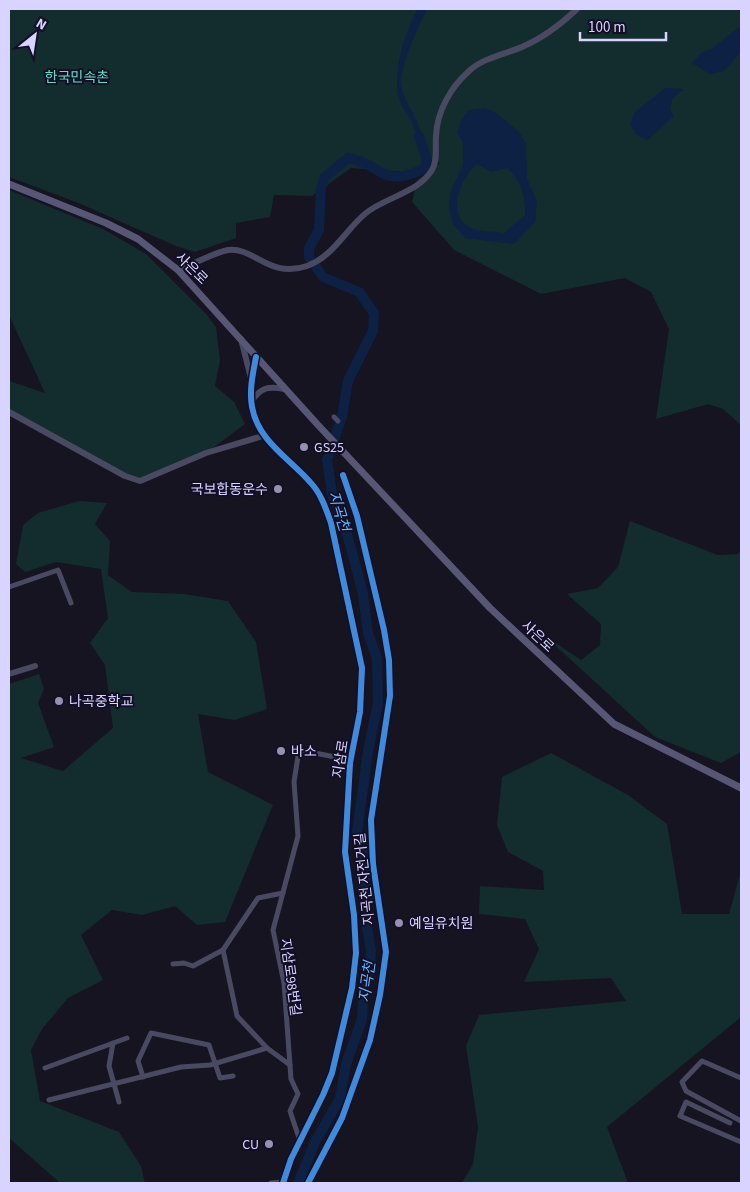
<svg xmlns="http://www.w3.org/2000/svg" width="750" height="1192" viewBox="0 0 750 1192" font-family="'Source Sans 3','Noto Sans KR',sans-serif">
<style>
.green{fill:#132c2d}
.water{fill:#0d2144;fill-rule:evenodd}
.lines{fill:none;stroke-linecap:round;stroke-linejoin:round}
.river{stroke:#0d2144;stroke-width:10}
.minor{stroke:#4a4962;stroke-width:5}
.tertiary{stroke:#4a4962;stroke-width:6}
.secondary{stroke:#575674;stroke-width:7}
.cycleway-casing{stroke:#130f26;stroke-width:9}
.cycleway{stroke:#408adc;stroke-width:6}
.poi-dot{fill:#9591b1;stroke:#130f26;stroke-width:2}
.labels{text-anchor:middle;stroke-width:4;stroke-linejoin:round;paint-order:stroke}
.park-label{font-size:14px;fill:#5fe0c0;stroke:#130f26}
.street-label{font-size:14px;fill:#d9d4ff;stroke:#130f26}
.poi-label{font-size:14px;fill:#d9d4ff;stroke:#130f26;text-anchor:start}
.water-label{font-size:15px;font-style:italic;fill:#62b6ff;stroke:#130f26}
</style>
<rect width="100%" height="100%" fill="#161421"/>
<g class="green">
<polygon points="9,9 741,9 741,425 723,409 708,404 656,419 669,329 651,292 625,278 541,294 454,250 412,202 417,180 440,163 431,161 427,150 422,144 427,160 415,173 351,168 312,196 274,195 270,217 236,223 236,238 195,252 176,246 76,202 9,177"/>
<polygon points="9,190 103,229 146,254 206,314 216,327 220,360 215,386 234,402 245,424 206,453 140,481 9,411 9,381 45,393 9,315"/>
<polygon points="79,501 107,503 95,524 110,541 108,575 132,592 184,594 228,601 256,642 267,709 235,720 198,714 208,772 273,805 225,922 197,925 175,906 142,915 112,910 81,935 103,980 68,998 42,1029 31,1050 40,1101 119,1132 141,1166 145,1183 60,1183 9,1138 9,684 39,674 44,689 38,703 54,747 21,758 63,771 113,728 105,665 90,643 108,618 101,569 56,562 25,572 16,564 23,525 38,513"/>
<polygon points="630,521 718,555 738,554 741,550 741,752 721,763 655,737 545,636 581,660 600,645 601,624 567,594 598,588 618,567"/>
<polygon points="551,753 628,795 667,824 682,914 729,914 741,871 741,1017 607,1127 628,1183 462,1183 473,1164 478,1127 466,1046 479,1015 626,1001 611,978 524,982 539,949 525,919 479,914 480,886 544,890 543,871 508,852 497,825 502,777"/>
</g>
<g class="water">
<path d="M418,9h9c-8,16 -26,55 -26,73 1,16 11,27 17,42 3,9 4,18 7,26 -8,-9 -9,-20 -15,-31 -3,-8 -9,-12 -11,-21 -7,-25 6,-67 19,-89z"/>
<polygon points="739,27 741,29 741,52 724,71 710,74 692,63 702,52 710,50"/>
<polygon points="665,88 684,89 672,99 670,109 674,116 647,141 636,134 630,124 635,112"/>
<path d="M485,108l11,5 23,19 7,12 1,35 10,22 -2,21 -21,22 -49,-6 -12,-14 -4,-17 2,-16 12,-26v-22l-6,-11 5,-13 7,-9zM477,164l14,8 16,-4c14,12 19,30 18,47l-21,18c-9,-2 -22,-1 -31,-4 -29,-12 -13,-51 4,-65z"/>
</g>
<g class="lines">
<path class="river" d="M298,1183l17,-41 25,-44 6,-34 16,-45 2,-35 6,-15 1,-18 -6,-35 1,-24 -4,-45 -5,-15 11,-81 10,-48 -1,-44 -9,-26 -5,-39 -8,-31 -12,-43 -11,-27 -5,-33 15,-44 6,-35 25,-50 1,-18 -15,-21 -36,-15 -14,-20v-9l10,-18 2,-42 4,-11 23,-19c36,6 31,31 76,11l3,-9 -8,-24"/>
<g class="minor">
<polyline points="334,417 338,421"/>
<polyline points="9,587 58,570 71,603"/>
<polyline points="283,893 258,898 223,950 237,1016 267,1048 290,1065"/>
<polyline points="173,964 184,963 193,966 223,950"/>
<polyline points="113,1043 109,1066 119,1102"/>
<polyline points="45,1068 127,1038"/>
<polyline points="143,1077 138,1061 151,1033 209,1045 220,1078 233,1076"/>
<polyline points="741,1078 702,1061 682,1082 686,1091 741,1121"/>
<polyline points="49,1100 181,1067 210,1065 267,1048"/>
<polyline points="730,1123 686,1102 680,1116 741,1142"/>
<polyline points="300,1141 290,1111 298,1094 291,1079 284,983 273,930 298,836 294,782 299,750 351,760"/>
<polyline points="271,1183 283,1182"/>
</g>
<g class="tertiary">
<path d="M178,270c14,-5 37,-18 50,-20 27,-3 41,29 79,16 26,-9 39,-37 59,-53 20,-16 52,-20 66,-43 6,-10 3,-23 4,-34 1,-25 15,-49 33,-65 15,-14 38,-17 55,-25 21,-9 37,-22 53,-37"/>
<polyline points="241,339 252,382"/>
<path d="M256,357c-3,16 -7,33 -4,50 6,34 37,51 58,75 11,11 16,27 21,41l31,145 -2,44 -10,51 -5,89 9,63 2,38 -4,35 -20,85 -9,22 -32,64 -8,24"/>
<path d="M251,402c10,-15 17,-16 34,-13"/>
<polyline points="9,412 125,476 140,481 206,453 266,435"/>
<polyline points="9,674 35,666"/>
</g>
<polyline class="secondary" points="9,184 106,223 138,239 178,270 318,425 490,608 614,724 741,788"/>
<defs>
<g id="cycleway">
<path d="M256,357c-3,16 -7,33 -4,50 6,34 37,51 58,75 11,11 16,27 21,41l31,145 -2,44 -10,51 -5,89 9,63 2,38 -4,35 -20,85 -9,22 -32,64 -8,24"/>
<polyline points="308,1183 342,1118 370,1040 380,995 386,952 373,864 371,820 390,696 389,660 384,630 357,516 343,475"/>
</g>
</defs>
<use href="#cycleway" class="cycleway-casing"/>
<use href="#cycleway" class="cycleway"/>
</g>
<g class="poi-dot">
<circle cx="304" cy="447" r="5"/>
<circle cx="278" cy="489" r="5"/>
<circle cx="59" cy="701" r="5"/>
<circle cx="281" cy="751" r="5"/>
<circle cx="399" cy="923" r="5"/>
<circle cx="269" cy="1144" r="5"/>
</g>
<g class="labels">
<g class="park-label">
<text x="77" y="82">한국민속촌</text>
</g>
<g class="street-label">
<text transform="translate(192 268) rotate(45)" y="5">사은로</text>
<text transform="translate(538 636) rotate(43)" y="5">사은로</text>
<text transform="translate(340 759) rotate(-81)" y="5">지삼로</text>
<text transform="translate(364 879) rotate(-96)" y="5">지곡천 자전거길</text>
<text transform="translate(291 977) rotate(82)" y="5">지삼로98번길</text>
</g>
<g class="poi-label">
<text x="314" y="452">GS25</text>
<text x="268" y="494" text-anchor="end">국보합동운수</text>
<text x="69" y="706">나곡중학교</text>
<text x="291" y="756">바소</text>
<text x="409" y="928">예일유치원</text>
<text x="259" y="1149" text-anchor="end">CU</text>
</g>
<g class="water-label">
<text transform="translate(339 511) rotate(73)" y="5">지곡천</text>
<text transform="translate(367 982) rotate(-82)" y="5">지곡천</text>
</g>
</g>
<rect width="750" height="1192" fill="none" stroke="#d9d4ff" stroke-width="20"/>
<g transform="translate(35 35) rotate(30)" stroke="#130f26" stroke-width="4" paint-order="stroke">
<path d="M0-4L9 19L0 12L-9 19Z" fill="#d9d4ff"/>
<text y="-8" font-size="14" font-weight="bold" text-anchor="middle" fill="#d9d4ff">N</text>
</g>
<path d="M580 32v8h86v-8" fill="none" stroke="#d9d4ff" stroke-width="2.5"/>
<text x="588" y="32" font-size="15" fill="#d9d4ff" stroke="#130f26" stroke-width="4" paint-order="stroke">100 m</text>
</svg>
